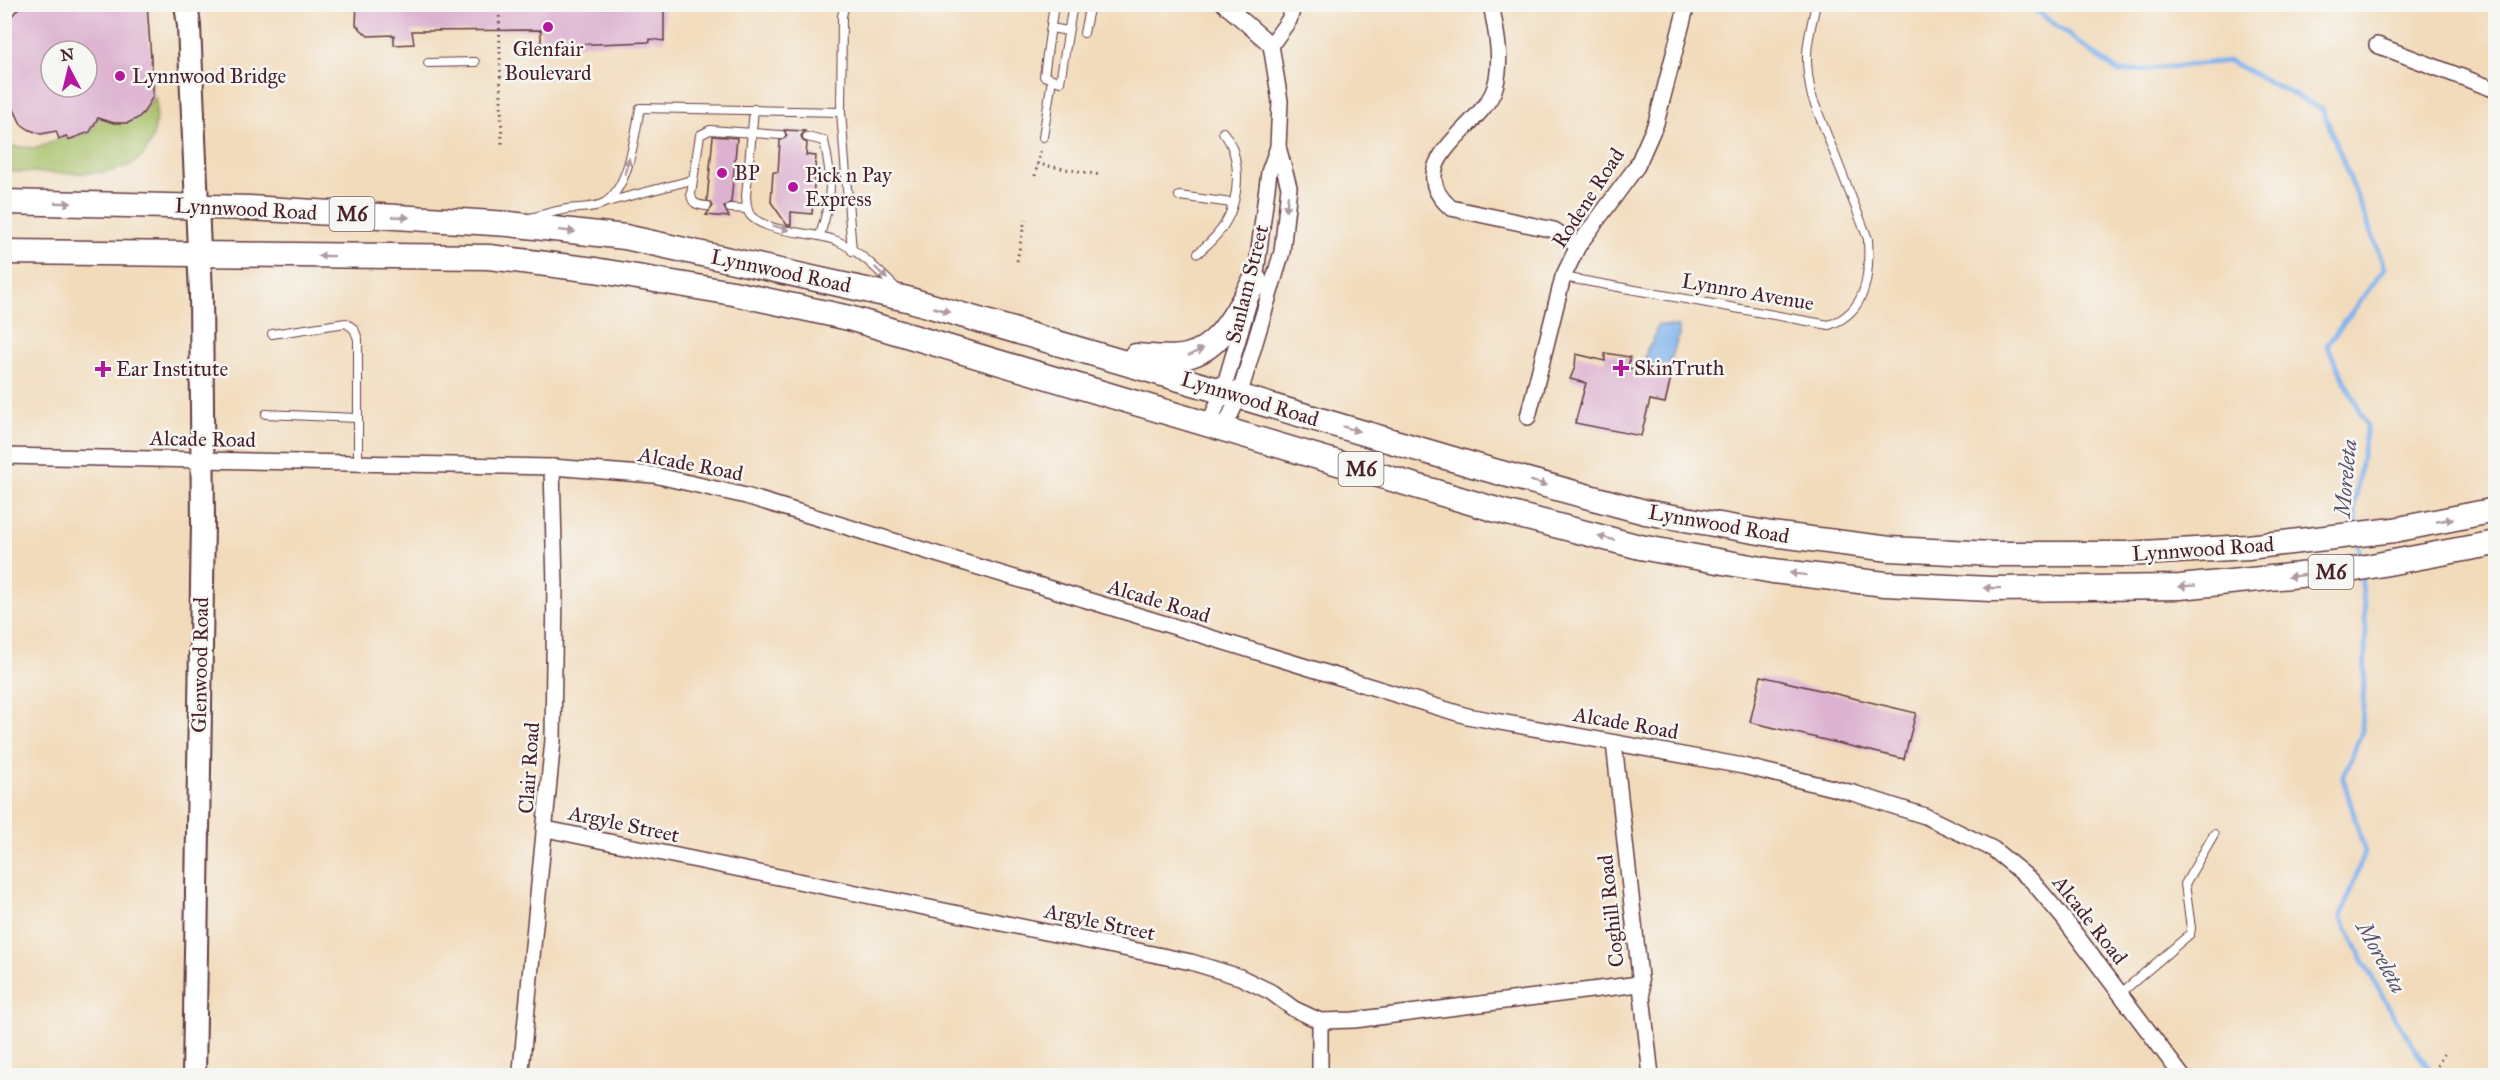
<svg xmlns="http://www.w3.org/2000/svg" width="2500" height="1080" viewBox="0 0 2500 1080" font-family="'IM FELL Great Primer',serif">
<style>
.green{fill:#a6bf65;stroke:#786f48;stroke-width:1.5}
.water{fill:#7fb3ed;stroke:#64698c;stroke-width:1.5}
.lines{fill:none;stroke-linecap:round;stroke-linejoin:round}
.stream{stroke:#7fb3ed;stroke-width:5}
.building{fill:#ddb2d0;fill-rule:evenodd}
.lane-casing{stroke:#633b41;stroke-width:10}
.street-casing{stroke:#633b41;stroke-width:18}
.secondary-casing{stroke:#633b41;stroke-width:26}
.primary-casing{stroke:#633b41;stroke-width:27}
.path{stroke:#633b41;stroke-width:3;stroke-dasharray:1.5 4.5;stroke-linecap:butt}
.lane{stroke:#fff;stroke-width:8}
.street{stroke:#fff;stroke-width:15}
.secondary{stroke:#fff;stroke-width:22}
.primary{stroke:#fff;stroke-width:24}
.oneway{fill:#ae9aa0}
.poi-dot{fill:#b5179e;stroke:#f6f6f2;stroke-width:2}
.labels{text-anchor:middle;stroke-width:5;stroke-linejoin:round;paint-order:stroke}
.shield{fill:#f6f6f2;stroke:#7e6067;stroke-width:1.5}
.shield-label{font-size:20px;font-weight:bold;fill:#4a1f2b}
.poi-label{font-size:21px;fill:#4a1f2b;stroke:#f6f6f2;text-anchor:start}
.street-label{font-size:21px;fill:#4a1f2b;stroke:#f6f6f2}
.water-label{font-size:22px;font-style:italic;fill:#5d536f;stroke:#f6f6f2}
</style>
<rect width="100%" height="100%" fill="#f6f6f2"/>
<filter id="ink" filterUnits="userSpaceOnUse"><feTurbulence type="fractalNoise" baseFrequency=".0167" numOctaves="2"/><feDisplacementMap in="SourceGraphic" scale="12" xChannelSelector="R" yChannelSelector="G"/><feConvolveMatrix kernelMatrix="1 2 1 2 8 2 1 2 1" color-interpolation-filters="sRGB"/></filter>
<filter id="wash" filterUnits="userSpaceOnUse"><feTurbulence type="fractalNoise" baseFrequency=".008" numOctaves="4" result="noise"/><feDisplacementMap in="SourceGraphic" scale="24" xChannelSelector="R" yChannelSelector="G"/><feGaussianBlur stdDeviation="1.35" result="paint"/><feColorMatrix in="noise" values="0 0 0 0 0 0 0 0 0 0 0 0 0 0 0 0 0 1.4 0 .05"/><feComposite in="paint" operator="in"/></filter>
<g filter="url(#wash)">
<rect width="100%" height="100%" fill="#f2dbbb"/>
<path class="green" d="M153,96l3,4c4,65 -30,75 -87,73 -21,0 -43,-1 -64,-2l-1,-25 33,2 29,-12 2,4 22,-8 9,-16c23,14 45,5 54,-20z"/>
<polygon class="water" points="1658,325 1678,327 1679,335 1670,363 1656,367 1645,359 1647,349 1652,343"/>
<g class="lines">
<g class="stream">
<polyline points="2027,4 2119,72 2229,61 2323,110 2385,268 2327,345 2367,426 2354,507 2357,529"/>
<polyline points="2358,541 2360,562"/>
<path d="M2361,574l5,55 -4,103 -19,46 22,74 -24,64c27,56 56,111 94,160"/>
</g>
</g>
<g id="blocks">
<g class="building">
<path d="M22,4h125l6,82v10l-9,16 -6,6 -10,5h-14l-16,-5 -8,14 -22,8 -2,-4 -7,3 -3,-8 -15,3 -11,-4 -9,-6 -17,-36v-63zM51,51h36v36h-36z"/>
<polygon points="357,4 664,4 664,41 650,39 650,42 541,46 541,30 412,31 414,44 394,45 394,35 368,36 356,25"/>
<polygon points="784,130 805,131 801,136 803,141 807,143 806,155 816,156 812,214 791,212 791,225 787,225 771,202 773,172 778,172 780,141 787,136"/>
<polygon points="713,136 737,138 731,202 724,207 729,217 706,215 713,206 707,200"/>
<polygon points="1605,353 1630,357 1628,368 1671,377 1665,403 1650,400 1641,436 1575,423 1586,383 1570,379 1575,367 1576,354 1605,361"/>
<polygon points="1761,676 1916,713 1904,759 1750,722"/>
</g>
</g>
</g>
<g filter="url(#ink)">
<use href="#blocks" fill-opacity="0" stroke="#633b41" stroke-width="1.5"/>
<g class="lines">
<defs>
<g id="lane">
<polyline points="845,4 842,16 841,112 852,251"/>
<polyline points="1054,4 1044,76 1060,82 1073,4"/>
<polyline points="1051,28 1068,31"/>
<polyline points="1084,33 1090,4"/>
<polyline points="428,63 475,62"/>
<path d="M754,109l-8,87c1,7 0,16 6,21 19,17 61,14 85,24 23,10 43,31 61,49"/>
<path d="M807,137l17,4c9,39 8,57 -4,94"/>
<polyline points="1043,137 1052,79"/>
<polyline points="1179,196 1232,203"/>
<polyline points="607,202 692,180"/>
<path d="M707,206c-10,-1 -15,-2 -16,-12l9,-59 10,-5 71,5"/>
<polyline points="730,208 747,209"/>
<path d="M530,218c12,-3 25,-7 37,-9 12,-2 26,0 37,-6 25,-14 31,-69 36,-95l201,4"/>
<path d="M1198,253c10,-9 19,-16 26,-28 16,-26 19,-68 -1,-93"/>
<path d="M1563,277l266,48c38,-13 41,-50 39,-86l-56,-142c-9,-40 -5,-54 4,-93"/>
<polyline points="272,334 346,323 354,329 358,339 358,463"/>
<polyline points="266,414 357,418"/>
<polyline points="2121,993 2190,934 2191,928 2185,884 2214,834"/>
</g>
<g id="street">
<polyline points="1224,4 1271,45"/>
<path d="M1491,4c5,27 12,56 4,83 -12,41 -97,75 -44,121l103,22 24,16"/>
<polyline points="2377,45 2496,90"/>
<polyline points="1528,417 1563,277 1578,246 1637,166 1656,123 1687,4"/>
<polyline points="1209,424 1223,391 1255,281 1269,172 1278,147 1280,101 1271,45 1289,20 1294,4"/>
<polyline points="1224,429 1239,396 1282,252 1289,187 1278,147"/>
<polyline points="4,456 552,467 654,475 746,496 1467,716 1743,766 1853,793 1925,816 1993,849 2032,881 2064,919 2182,1076"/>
<polyline points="1614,743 1651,1076"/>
<polyline points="546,829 1191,962 1240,977 1271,992 1294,1009 1320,1021 1354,1020 1639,984"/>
<polyline points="1320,1021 1320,1076"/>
<polyline points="521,1070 553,740 555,585 552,467"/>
</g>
<polyline id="secondary" points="186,4 189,26 201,294 203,523 194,1076"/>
<g id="primary">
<polyline points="4,202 250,208 509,224 625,237 907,299 1490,470 1645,512 1771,534 1890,549 1993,554 2125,554 2248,547 2394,530 2496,510"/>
<polyline points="4,252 489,257 595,270 733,293 849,318 1500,511 1640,547 1773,571 1885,584 1991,589 2180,587 2350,570 2496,543"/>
<path d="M1136,356c16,1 35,4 51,0 35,-8 51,-48 68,-75"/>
</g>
</defs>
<use href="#lane" class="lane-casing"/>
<use href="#street" class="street-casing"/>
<use href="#secondary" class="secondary-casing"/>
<use href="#primary" class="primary-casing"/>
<g class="path">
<polyline points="499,4 502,147"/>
<polyline points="1037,164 1100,175"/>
<polyline points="1035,176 1041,148"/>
<polyline points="1017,261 1025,219"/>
<polyline points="2431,1076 2444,1054"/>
</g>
<use href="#lane" class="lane"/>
<use href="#street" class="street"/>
<use href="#secondary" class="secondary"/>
<use href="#primary" class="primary"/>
</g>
<defs><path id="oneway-solid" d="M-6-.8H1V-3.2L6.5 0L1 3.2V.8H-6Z" transform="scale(1.5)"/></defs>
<g class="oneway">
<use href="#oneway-solid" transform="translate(627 166) rotate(-74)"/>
<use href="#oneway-solid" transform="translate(63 203) rotate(1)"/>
<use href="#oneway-solid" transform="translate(1287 203) rotate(97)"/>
<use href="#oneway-solid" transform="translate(401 217) rotate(3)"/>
<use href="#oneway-solid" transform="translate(781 228) rotate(17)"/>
<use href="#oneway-solid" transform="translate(567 231) rotate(6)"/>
<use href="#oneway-solid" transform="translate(326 256) rotate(-179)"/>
<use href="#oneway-solid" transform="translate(881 273) rotate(44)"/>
<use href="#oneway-solid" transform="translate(942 310) rotate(16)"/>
<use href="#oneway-solid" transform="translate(1196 352) rotate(-26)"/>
<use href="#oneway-solid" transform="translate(1351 429) rotate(17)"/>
<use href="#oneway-solid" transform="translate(1539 483) rotate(15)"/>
<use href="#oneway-solid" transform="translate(2445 520) rotate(-11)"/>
<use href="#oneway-solid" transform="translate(1606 538) rotate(-166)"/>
<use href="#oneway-solid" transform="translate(1798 574) rotate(-173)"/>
<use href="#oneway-solid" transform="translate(2296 576) rotate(174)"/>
<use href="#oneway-solid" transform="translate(2187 586) rotate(176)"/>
<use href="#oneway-solid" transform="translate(1992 588) rotate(-179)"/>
</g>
</g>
<g class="poi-dot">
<circle cx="548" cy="27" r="6"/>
<circle cx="120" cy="76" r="6"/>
<circle cx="722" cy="173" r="6"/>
<circle cx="793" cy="187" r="6"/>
<path d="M1618 359h6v6h6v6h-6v6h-6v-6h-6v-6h6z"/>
<path d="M100 360h6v6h6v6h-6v6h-6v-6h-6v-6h6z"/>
</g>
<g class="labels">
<g class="shield">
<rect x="329.5" y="197" width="45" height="34" rx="4.5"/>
<rect x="1338.5" y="452" width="45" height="34" rx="4.5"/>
<rect x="2308.5" y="555" width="45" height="34" rx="4.5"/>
</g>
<g class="shield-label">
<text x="352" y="221">M6</text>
<text x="1361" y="476">M6</text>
<text x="2331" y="579">M6</text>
</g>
<g class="poi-label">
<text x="548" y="56" text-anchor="middle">Glenfair<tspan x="548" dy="24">Boulevard</tspan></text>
<text x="132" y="83">Lynnwood Bridge</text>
<text x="734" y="180">BP</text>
<text x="805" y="182">Pick n Pay<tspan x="805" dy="24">Express</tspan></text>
<text x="1634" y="375">SkinTruth</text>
<text x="116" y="376">Ear Institute</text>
</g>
<g class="street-label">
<text transform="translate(1588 198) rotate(-57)" y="7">Rodene Road</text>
<text transform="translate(246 209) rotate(3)" y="7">Lynnwood Road</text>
<text transform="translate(781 271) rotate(12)" y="7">Lynnwood Road</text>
<text transform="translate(1247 284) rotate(-76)" y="7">Sanlam Street</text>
<text transform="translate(1748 292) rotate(10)" y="7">Lynnro Avenue</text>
<text transform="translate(1250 399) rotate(17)" y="7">Lynnwood Road</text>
<text transform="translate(203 439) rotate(1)" y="7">Alcade Road</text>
<text transform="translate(691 464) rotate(11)" y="7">Alcade Road</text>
<text transform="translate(1719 524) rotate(10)" y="7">Lynnwood Road</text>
<text transform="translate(2203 549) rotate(-4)" y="7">Lynnwood Road</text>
<text transform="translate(1159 601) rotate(17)" y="7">Alcade Road</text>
<text transform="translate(200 665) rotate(-89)" y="7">Glenwood Road</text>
<text transform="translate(1626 723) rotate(10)" y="7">Alcade Road</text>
<text transform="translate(529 768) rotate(-86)" y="7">Clair Road</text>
<text transform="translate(624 824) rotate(12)" y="7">Argyle Street</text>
<text transform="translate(1611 911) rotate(-96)" y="7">Coghill Road</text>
<text transform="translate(2090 920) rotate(52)" y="7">Alcade Road</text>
<text transform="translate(1100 922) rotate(12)" y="7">Argyle Street</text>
</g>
<g class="water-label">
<text transform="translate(2345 478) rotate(-85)" y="8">Moreleta</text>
<text transform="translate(2382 957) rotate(61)" y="8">Moreleta</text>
</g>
</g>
<rect width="2500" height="1080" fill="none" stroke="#f6f6f2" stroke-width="24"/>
<g transform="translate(69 69) rotate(353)"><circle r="28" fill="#f6f6f2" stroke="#b1a0a2" stroke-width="1.5"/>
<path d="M0-4.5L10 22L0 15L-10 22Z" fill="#b5179e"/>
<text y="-9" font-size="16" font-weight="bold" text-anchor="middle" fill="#4a1f2b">N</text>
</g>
</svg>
